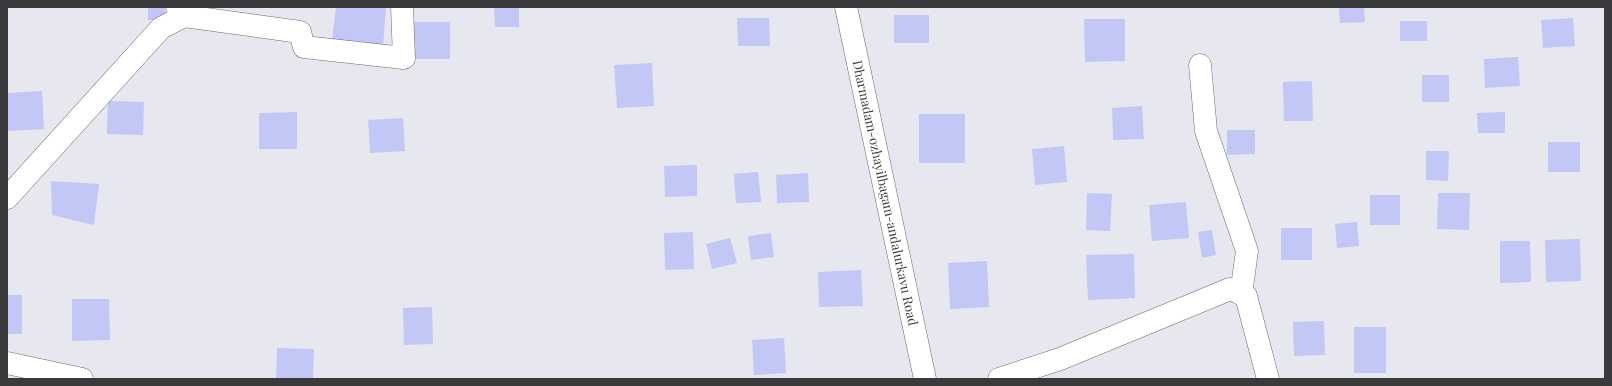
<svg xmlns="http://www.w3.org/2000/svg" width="1612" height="386" viewBox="0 0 1612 386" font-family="'Playfair Display',serif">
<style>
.building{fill:#c2c7f6}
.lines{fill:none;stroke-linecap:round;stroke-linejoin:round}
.street-casing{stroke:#6a6b72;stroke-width:23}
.street{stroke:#fff;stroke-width:22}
.labels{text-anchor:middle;stroke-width:3.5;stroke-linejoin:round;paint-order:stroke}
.street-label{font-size:13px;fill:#3a3a3d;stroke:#e6e7ef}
</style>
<rect width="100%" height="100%" fill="#e6e7ef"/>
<g class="building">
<rect x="148" y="7" width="17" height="13"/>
<polygon points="336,7 386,7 383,46 332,41"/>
<polygon points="494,7 519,7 519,27 495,27"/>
<polygon points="1339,7 1364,7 1365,22 1340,23"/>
<rect x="894" y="15" width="35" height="28"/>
<polygon points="737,18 769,18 770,46 738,46"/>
<polygon points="1573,18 1575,46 1543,48 1541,20"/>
<polygon points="1084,19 1125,19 1125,61 1085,62"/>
<rect x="1400" y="21" width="27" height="20"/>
<rect x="414" y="22" width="36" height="37"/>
<polygon points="1518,57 1520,86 1485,88 1484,59"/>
<polygon points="652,63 654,106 617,108 614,65"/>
<rect x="1422" y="75" width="27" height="27"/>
<polygon points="1312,81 1313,121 1284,121 1283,82"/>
<polygon points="42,91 44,129 8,131 7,93"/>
<polygon points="108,101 144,102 143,135 107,134"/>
<polygon points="1142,106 1144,139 1113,140 1112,108"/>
<polygon points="297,112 297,149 259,149 259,113"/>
<polygon points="1505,112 1505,133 1478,133 1477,113"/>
<rect x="919" y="114" width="46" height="49"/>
<polygon points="403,118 405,151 370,153 368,120"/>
<polygon points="1227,130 1255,130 1255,154 1227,155"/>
<rect x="1548" y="142" width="32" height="30"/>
<polygon points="1064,146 1067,182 1035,185 1032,149"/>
<polygon points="1426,151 1449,151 1448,181 1426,180"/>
<polygon points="697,165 697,196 665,197 664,166"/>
<polygon points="758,172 761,202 736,203 734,174"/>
<polygon points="808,173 809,202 777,203 776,175"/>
<polygon points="51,181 99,184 94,225 52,215"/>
<polygon points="1087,193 1112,194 1110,231 1086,230"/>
<polygon points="1438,193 1470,193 1469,230 1437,229"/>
<rect x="1370" y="195" width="30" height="30"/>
<polygon points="1186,202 1189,238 1152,241 1149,205"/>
<polygon points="1357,222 1359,246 1337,248 1335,224"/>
<rect x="1281" y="228" width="31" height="32"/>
<polygon points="1212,230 1216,255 1202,258 1198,232"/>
<polygon points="693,232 694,269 665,270 664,233"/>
<polygon points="771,233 774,257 751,260 748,236"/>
<polygon points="730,238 737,263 712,269 706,244"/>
<polygon points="1580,239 1581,281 1546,282 1545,240"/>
<polygon points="1500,241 1530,241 1531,282 1500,283"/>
<polygon points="1134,254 1135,298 1088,300 1086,255"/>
<polygon points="987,261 989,307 950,309 948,263"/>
<polygon points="861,270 863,306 819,307 818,272"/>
<rect x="7" y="295" width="15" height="39"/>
<polygon points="72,299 109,299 110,340 72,341"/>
<polygon points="432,307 433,344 404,345 403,308"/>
<polygon points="1324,321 1325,355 1294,356 1293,322"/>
<rect x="1354" y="327" width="32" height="46"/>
<polygon points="784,338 786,373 754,375 752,340"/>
<polygon points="277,348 314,349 313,379 276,379"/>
</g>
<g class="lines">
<defs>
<g id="street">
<path id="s1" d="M846,7l79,372"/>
<polyline points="184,16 300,32 304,47 404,58 402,7"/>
<polyline points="1200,65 1206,131 1247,251 1241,294"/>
<polyline points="7,198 161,28 184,16 177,7"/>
<polyline points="7,363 82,379"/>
<polyline points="999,379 1060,359 1230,289 1246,296 1268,379"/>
</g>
</defs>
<use href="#street" class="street-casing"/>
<use href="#street" class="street"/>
</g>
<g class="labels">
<g class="street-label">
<text dy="5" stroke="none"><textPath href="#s1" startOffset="190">Dharmadam-ozhayilbagam-andalurkavu Road</textPath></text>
</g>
</g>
<rect width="1612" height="386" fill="none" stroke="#3a3a3d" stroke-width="16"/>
</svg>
